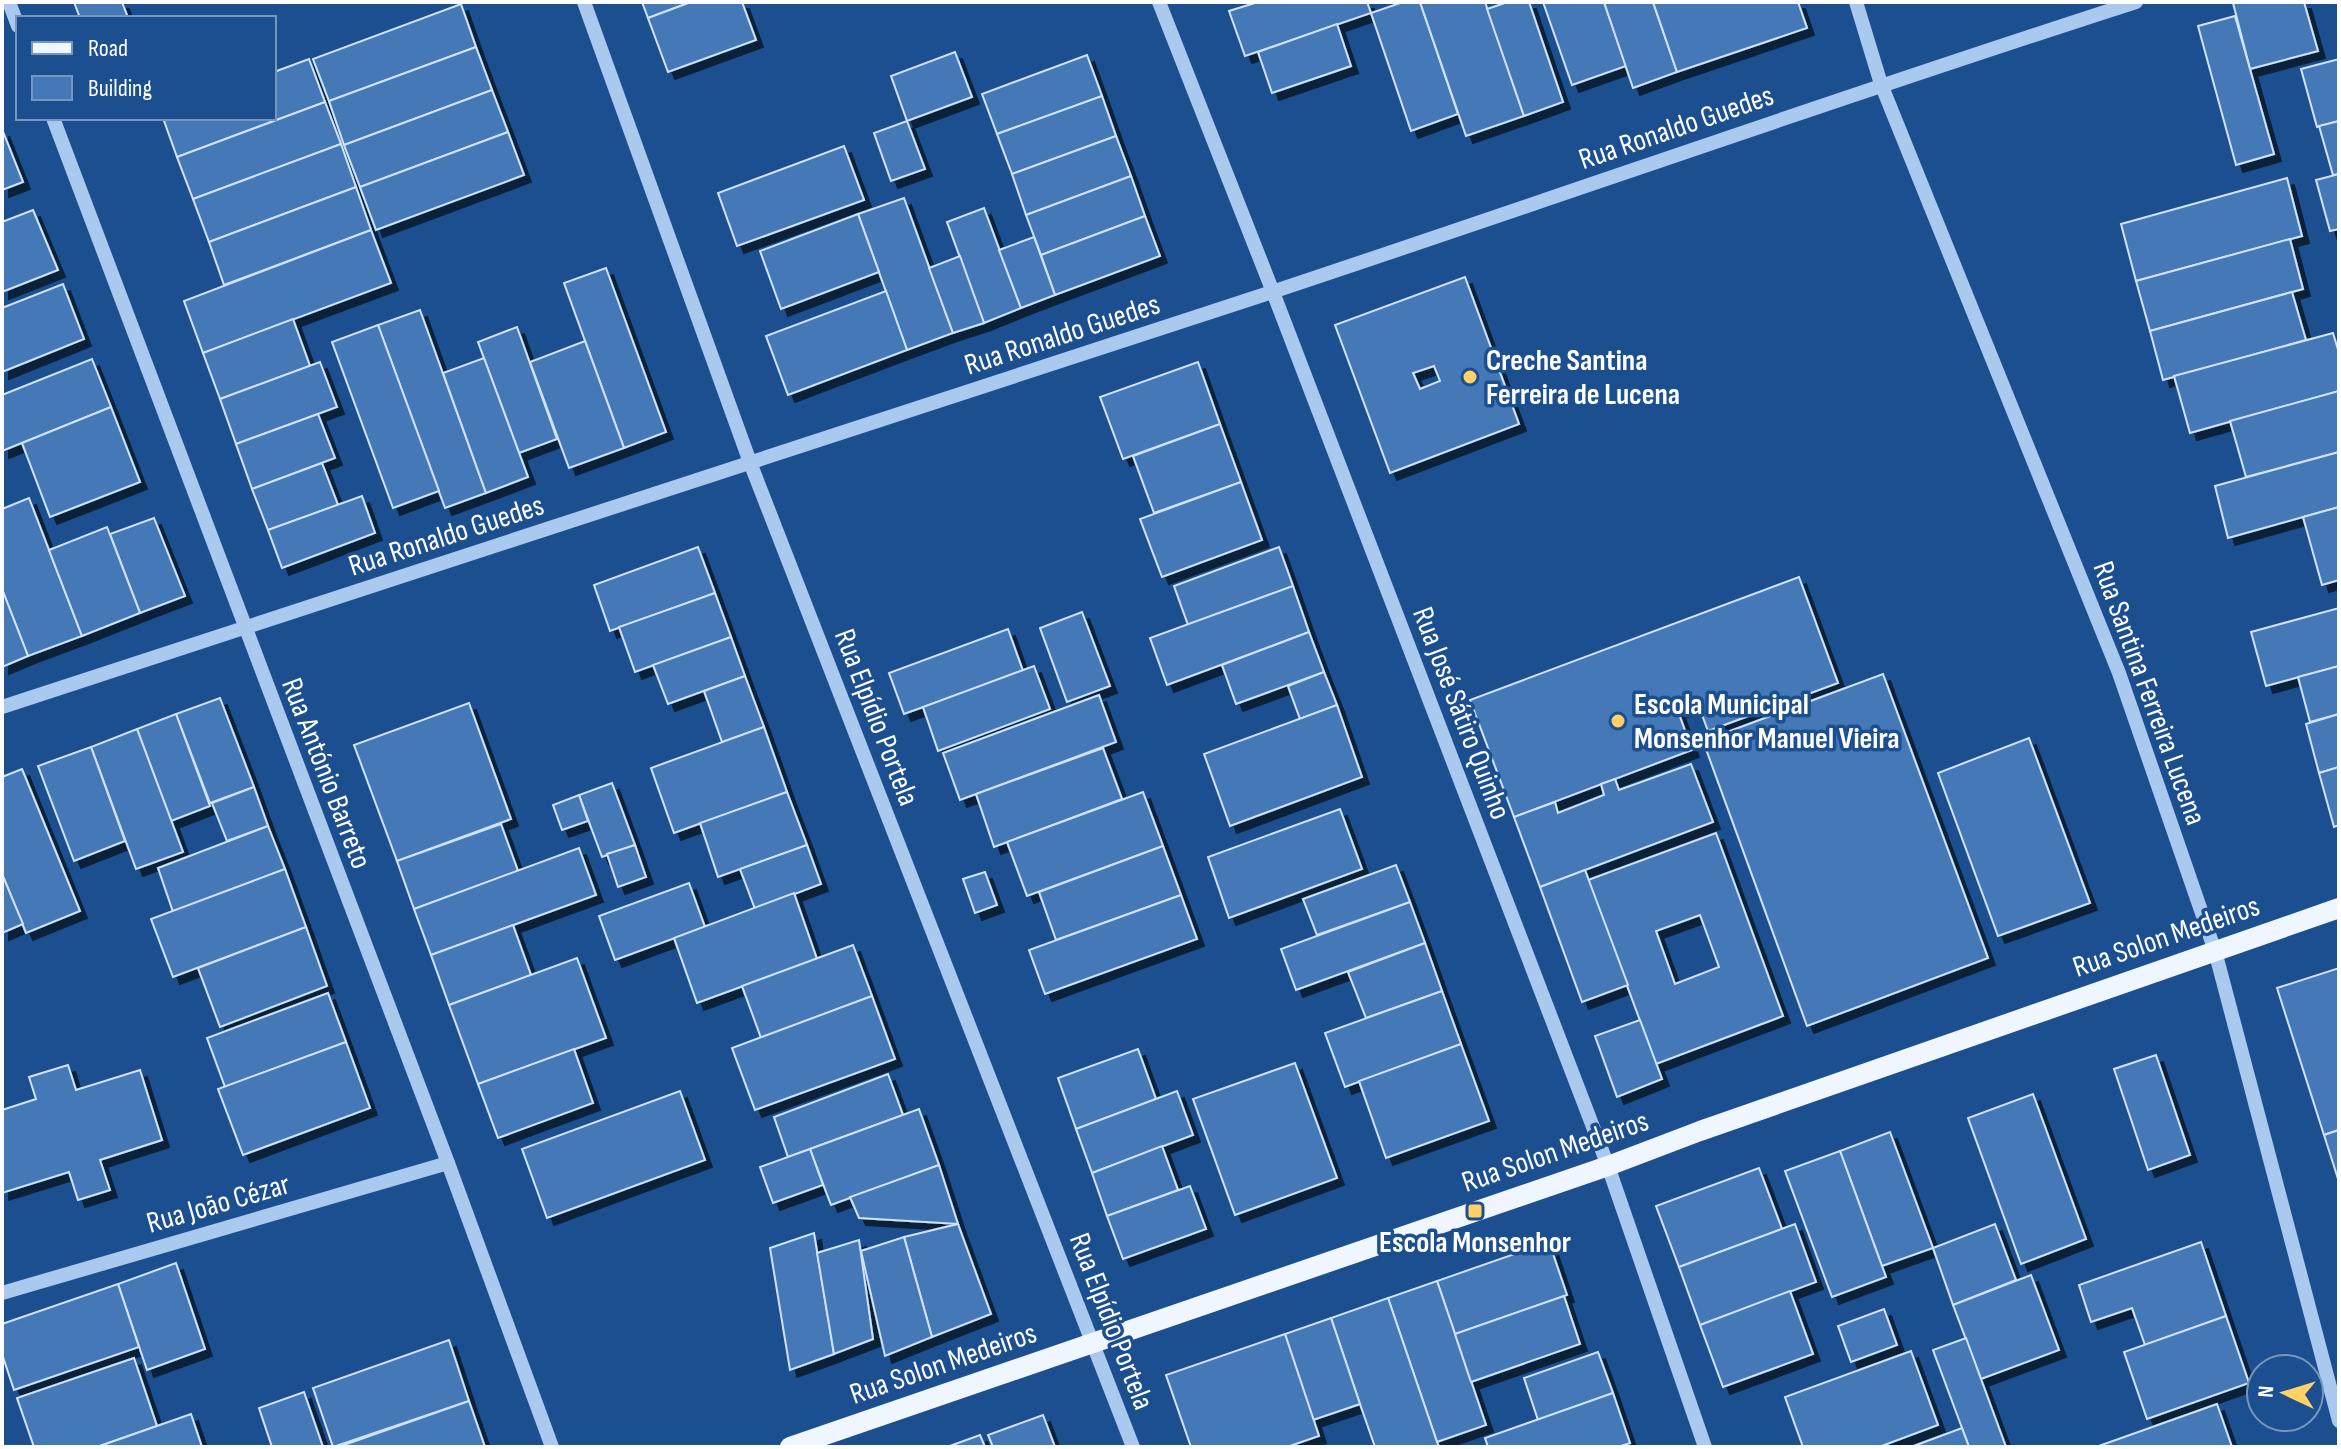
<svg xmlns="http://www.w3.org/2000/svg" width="2341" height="1449" viewBox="0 0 2341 1449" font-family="'Sofia Sans Condensed',sans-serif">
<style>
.building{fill:#4478b7;stroke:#cfe3fa;stroke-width:2;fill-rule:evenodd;filter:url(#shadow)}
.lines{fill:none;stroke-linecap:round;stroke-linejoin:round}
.minor{stroke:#a9c9ee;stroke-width:14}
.major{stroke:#f0f6ff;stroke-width:20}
.poi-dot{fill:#ffd166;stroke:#1b4f8f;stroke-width:3}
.labels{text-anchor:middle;stroke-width:7;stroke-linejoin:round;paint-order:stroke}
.street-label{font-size:30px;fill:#fff;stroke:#1b4f8f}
.poi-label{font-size:30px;font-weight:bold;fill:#fff;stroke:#1b4f8f;text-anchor:start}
</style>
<defs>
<filter id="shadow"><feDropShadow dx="7" dy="7" stdDeviation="0" flood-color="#0009"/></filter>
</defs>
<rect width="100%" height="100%" fill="#1b4f8f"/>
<g class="building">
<polygon points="74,2 122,2 128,18 80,18"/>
<polygon points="642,2 691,2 648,18"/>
<polygon points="691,2 742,2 756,40 668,72 648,18"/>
<polygon points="1258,2 1367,2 1371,13 1245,56 1229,11"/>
<polygon points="1403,2 1420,2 1458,114 1411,131 1371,13"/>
<polygon points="1420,2 1485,2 1524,116 1466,136"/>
<polygon points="1508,2 1529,2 1563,102 1524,116 1487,9"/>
<polygon points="1543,2 1604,2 1626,66 1572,85"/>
<polygon points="1604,2 1653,2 1677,72 1633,88"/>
<polygon points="1653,2 1798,2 1807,28 1677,72"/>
<polygon points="2304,2 2318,51 2250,69 2233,3"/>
<polygon points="461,4 476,47 329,101 313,59"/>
<polygon points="2235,16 2274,154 2236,165 2198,26"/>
<polygon points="1337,24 1351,66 1272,93 1258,52"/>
<polygon points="476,47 492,90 344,145 329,101"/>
<polygon points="955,52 972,97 907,121 891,76"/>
<polygon points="1087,55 1102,96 997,134 982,94"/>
<polygon points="309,59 325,102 177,157 163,118 274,118 274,72"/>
<polygon points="2339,59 2339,121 2317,127 2301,69"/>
<polygon points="492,90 508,132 360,187 344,145"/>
<polygon points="1102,96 1116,136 1012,174 997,134"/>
<polygon points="325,102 341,144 193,199 177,157"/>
<polygon points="907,121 925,169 891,181 874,133"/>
<polygon points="2339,121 2339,174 2333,175 2319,126"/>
<polygon points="2,129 23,182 2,190"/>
<polygon points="508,132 524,175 376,230 360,187"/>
<polygon points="1116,136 1131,176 1026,215 1012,174"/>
<polygon points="341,144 356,187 209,242 193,199"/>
<polygon points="844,146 864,200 737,246 718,193"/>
<polygon points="2339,174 2339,229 2330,231 2316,180"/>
<polygon points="1131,176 1145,216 1041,255 1026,215"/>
<polygon points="2287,178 2302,236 2136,281 2121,224"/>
<polygon points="356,187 371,230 224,285 209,242"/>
<polygon points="904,198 953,333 907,350 858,214"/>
<polygon points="984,208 1021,308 984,323 947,222"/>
<polygon points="33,210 58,270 2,292 2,222"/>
<polygon points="858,214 879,272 781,309 760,251"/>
<polygon points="1145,216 1160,256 1055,295 1041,255"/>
<polygon points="371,230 391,283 203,353 184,301"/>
<polygon points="1034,237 1055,295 1021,308 999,250"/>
<polygon points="2290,239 2303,289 2150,331 2136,281"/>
<polygon points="960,256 984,323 953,333 929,268"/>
<polygon points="606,268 666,432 624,448 564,283"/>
<path d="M1465,277l54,147 -129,49 -55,-148zM1434,366l6,15 -20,8 -7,-16z"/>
<polygon points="63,284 84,339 2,372 2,308"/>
<polygon points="886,291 907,350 788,395 766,336"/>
<polygon points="2292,292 2306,340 2163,380 2150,331"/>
<polygon points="420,310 486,493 445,508 378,325"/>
<polygon points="293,319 310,366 220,399 203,353"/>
<polygon points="378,325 439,491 393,508 332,342"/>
<polygon points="517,327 557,439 519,453 478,342"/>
<polygon points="2333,333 2339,353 2339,391 2190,433 2174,376"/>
<polygon points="585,341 624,448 569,468 530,362"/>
<polygon points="484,358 528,477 486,493 443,373"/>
<polygon points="92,359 111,407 2,451 2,395"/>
<polygon points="320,362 337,407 236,444 220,399"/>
<polygon points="1198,362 1220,424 1123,459 1100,397"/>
<polygon points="2339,391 2339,452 2246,477 2230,421"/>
<polygon points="111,407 140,482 50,517 22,443"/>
<polygon points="318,414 335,458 252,489 236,444"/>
<polygon points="1220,424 1241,482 1154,513 1133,456"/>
<polygon points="2339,452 2339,507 2228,538 2215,486"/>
<polygon points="322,463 338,505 268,530 252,489"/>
<polygon points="1241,482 1262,540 1162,577 1140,519"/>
<polygon points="362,496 375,533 282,568 268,530"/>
<polygon points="29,498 82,636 28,656 2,589 2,509"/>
<polygon points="2339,507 2339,580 2322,585 2303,517"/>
<polygon points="154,518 185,596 140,613 110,534"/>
<polygon points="107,527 140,613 82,636 49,550"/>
<polygon points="698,547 715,593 610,631 594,585"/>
<polygon points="1279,547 1293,586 1188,625 1174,586"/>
<polygon points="1799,577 1838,683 1708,731 1698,704 1678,711 1692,750 1514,817 1470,700"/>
<polygon points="1293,586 1309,632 1167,685 1150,638"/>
<polygon points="2,589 28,656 2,667"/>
<polygon points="715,593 731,637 635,672 619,627"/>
<polygon points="2339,608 2339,666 2266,686 2251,632"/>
<polygon points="1082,612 1110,686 1067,702 1040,628"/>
<polygon points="1008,629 1023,671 904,714 889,673"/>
<polygon points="1309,632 1324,672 1236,704 1222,665"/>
<polygon points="731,637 745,676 668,704 653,665"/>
<polygon points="1034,666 1050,709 938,751 923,707"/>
<polygon points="2339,666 2339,714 2310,722 2298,677"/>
<polygon points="1324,672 1337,705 1300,719 1288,686"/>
<polygon points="1883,674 1988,958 1807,1026 1703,741"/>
<polygon points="745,676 764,727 722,742 704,691"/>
<polygon points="1099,695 1116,742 960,800 943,753"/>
<polygon points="220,698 254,787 210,803 176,714"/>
<polygon points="469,703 511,819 397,861 354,745"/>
<polygon points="1337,705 1362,777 1230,826 1204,754"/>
<polygon points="176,714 210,806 171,821 137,729"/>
<polygon points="2339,714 2339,767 2319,773 2306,724"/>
<polygon points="764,727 787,792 674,833 651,768"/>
<polygon points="137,729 183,852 136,869 91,747"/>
<polygon points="2029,738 2090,903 1998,936 1938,773"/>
<polygon points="91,747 125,841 74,861 38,766"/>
<polygon points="1103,748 1122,799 994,847 976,794"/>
<polygon points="1691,764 1713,822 1540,887 1514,817 1555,802 1558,813 1604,795 1601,784 1615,779 1619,790"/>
<polygon points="2339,767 2339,825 2334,827 2319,773"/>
<polygon points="22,769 80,911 26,933 2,874 2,777"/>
<polygon points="612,783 635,845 602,857 579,795"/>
<polygon points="254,787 268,826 227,841 212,803"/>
<polygon points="787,792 807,845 718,877 700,823"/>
<polygon points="1143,792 1163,846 1027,896 1007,842"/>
<polygon points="579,795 588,821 562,830 553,805"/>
<polygon points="1340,809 1362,869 1229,918 1208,857"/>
<polygon points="501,824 518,871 414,909 397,861"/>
<polygon points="268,826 285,869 173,912 158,868"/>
<path d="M1716,833l67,183 -127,48 -68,-184zM1700,915l19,52 -44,17 -19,-53z"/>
<polygon points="635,845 646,877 618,887 607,854"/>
<polygon points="807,845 821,884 755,909 740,869"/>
<polygon points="1163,846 1181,895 1056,940 1039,892"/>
<polygon points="579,848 596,895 431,955 414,909"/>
<polygon points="1396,865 1410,902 1317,935 1303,899"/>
<polygon points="285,869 306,927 173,977 151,919"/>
<polygon points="1585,870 1628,985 1582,1002 1540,887"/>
<polygon points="985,872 997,905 975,913 963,879"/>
<polygon points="2,874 23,924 2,933"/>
<polygon points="689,883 705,927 615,960 599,916"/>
<polygon points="794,893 817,959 697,1003 674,938"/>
<polygon points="1181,895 1197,939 1045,994 1029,950"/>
<polygon points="1410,902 1425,943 1296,990 1281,949"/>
<polygon points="513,925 531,975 449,1005 431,955"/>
<polygon points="306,927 327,986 220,1027 198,968"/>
<polygon points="1425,943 1442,991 1366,1018 1348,972"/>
<polygon points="853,945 872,996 761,1038 742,986"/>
<polygon points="577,958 606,1038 478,1084 449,1005"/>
<polygon points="2339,968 2339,1130 2324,1135 2277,988"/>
<polygon points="1442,991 1461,1044 1345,1087 1325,1033"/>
<polygon points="328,993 346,1042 225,1087 207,1038"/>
<polygon points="872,996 895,1059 755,1110 732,1048"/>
<polygon points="1640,1020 1662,1079 1617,1097 1595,1036"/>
<polygon points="346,1042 370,1108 243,1155 218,1089"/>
<polygon points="1461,1044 1489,1121 1386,1158 1359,1081"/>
<polygon points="574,1049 593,1103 498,1138 478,1084"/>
<polygon points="1138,1049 1156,1099 1076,1129 1058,1078"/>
<polygon points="2156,1055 2190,1155 2148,1170 2114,1069"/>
<polygon points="1295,1063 1337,1178 1235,1215 1193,1099"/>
<polygon points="68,1065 76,1090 140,1070 162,1140 100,1160 110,1190 78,1200 69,1172 2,1193 2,1110 36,1099 29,1077"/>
<polygon points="888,1074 903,1115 788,1157 774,1117"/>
<polygon points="680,1091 705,1160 547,1218 522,1149"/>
<polygon points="1177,1091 1193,1135 1092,1173 1076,1129"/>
<polygon points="2033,1094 2086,1239 2021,1264 1968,1118"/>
<polygon points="919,1109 939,1165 831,1205 810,1149"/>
<polygon points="2339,1130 2339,1182 2324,1135"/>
<polygon points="1890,1132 1933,1248 1882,1266 1840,1151"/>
<polygon points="1162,1146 1178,1190 1107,1216 1092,1173"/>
<polygon points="810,1149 823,1185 773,1203 760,1167"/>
<polygon points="1840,1151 1886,1277 1832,1297 1785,1171"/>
<polygon points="939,1165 958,1224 859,1218 850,1197"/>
<polygon points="1759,1168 1782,1229 1679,1267 1656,1206"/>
<polygon points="1190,1186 1206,1229 1123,1259 1107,1216"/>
<polygon points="958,1224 991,1314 932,1337 904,1237"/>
<polygon points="1795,1224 1816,1282 1700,1325 1679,1267"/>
<polygon points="1995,1224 2016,1280 1953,1305 1933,1248"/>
<polygon points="814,1233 834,1354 790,1370 770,1248"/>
<polygon points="904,1237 932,1337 885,1356 861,1251"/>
<polygon points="859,1240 873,1339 834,1354 817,1253"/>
<polygon points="1549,1242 1567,1295 1455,1334 1437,1281"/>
<polygon points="2201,1242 2226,1316 2145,1345 2132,1308 2091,1322 2079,1285"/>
<polygon points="176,1263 205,1349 147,1370 118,1284"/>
<polygon points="2031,1275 2059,1350 1981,1379 1953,1305"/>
<polygon points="1437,1281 1486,1425 1437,1442 1388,1298"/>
<polygon points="118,1284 139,1347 14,1390 2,1354 2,1324"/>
<polygon points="1790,1291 1813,1354 1723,1387 1700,1325"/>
<polygon points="1564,1296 1580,1344 1471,1382 1455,1334"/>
<polygon points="1388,1298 1437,1442 1439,1447 1375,1447 1360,1404 1331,1318"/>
<polygon points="1884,1309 1897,1345 1851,1362 1838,1326"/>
<polygon points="2226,1316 2249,1383 2147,1419 2124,1352"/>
<polygon points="1331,1318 1360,1404 1313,1420 1285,1334"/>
<polygon points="1285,1334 1319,1436 1287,1447 1191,1447 1166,1375"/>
<polygon points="1966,1338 1981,1379 2006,1447 1969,1447 1962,1428 1933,1350"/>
<polygon points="449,1340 469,1401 333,1447 313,1388"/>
<polygon points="1911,1351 1938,1425 1879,1447 1803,1447 1785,1397"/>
<polygon points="1598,1352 1613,1393 1538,1420 1524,1378"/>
<polygon points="134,1358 157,1426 97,1447 34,1447 17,1398"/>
<polygon points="304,1392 323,1447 272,1447 259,1408"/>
<polygon points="1613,1393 1630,1443 1618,1447 1488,1447 1485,1438"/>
<polygon points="469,1401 485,1447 341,1447 341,1446"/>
<polygon points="2217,1404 2232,1447 2096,1447"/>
<polygon points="191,1414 202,1447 97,1447 157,1426"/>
<polygon points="1043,1415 1055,1447 993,1447 988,1435"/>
<polygon points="1962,1428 1969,1447 1911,1447"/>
<polygon points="980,1435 985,1447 947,1447"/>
</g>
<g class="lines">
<g class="minor">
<polyline points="9,2 18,26"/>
<polyline points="584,2 751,465 1133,1447"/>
<polyline points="1159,2 1273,292 1608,1166 1705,1447"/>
<polyline points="1856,2 1881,84 2119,673 2215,951 2339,1421"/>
<polyline points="53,118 448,1163 552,1447"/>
<path d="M2,707c422,-140 846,-273 1267,-414 289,-96 577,-198 867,-291"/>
<polyline points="2,1293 448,1163"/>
</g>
<polyline class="major" points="790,1447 1608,1166 1700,1131 2339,908"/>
</g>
<g class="poi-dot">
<circle cx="1470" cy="377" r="8"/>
<circle cx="1618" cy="721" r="8"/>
<rect x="1467" y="1203" width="16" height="16" rx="4"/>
</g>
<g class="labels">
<g class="street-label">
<text transform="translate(1676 127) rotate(-19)" y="10">Rua Ronaldo Guedes</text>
<text transform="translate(1062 334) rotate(-18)" y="10">Rua Ronaldo Guedes</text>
<text transform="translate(446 535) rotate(-18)" y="10">Rua Ronaldo Guedes</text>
<text transform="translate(2150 693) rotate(70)" y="10">Rua Santina Ferreira Lucena</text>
<text transform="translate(1462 713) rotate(69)" y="10">Rua José Sátiro Quinho</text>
<text transform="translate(877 717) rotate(69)" y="10">Rua Elpídio Portela</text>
<text transform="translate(327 773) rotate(69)" y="10">Rua António Barreto</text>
<text transform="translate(2166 936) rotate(-19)" y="10">Rua Solon Medeiros</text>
<text transform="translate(1555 1151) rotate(-19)" y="10">Rua Solon Medeiros</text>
<text transform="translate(218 1203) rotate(-16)" y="10">Rua João Cézar</text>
<text transform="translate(1112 1321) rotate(69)" y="10">Rua Elpídio Portela</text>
<text transform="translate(943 1363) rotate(-19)" y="10">Rua Solon Medeiros</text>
</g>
<g class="poi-label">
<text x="1486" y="370">Creche Santina<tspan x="1486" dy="34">Ferreira de Lucena</tspan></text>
<text x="1634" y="714">Escola Municipal<tspan x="1634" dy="34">Monsenhor Manuel Vieira</tspan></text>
<text x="1475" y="1252" text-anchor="middle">Escola Monsenhor</text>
</g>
</g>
<rect width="2341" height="1449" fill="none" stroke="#ffffff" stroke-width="8"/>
<rect x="16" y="16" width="260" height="104" fill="#1b4f8f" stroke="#7695bc" stroke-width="2"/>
<rect x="32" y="42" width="40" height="12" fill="#f0f6ff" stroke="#7695bc" stroke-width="2"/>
<text x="88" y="56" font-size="24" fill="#ffffff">Road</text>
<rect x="32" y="76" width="40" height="24" fill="#4478b7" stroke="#7695bc" stroke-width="2"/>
<text x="88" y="96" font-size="24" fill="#ffffff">Building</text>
<g transform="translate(2285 1393) rotate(274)"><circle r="38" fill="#1b4f8f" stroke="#7695bc" stroke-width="2"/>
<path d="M0-6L14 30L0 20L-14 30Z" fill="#ffd166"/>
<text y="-12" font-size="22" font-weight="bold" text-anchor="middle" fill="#ffffff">N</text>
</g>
</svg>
